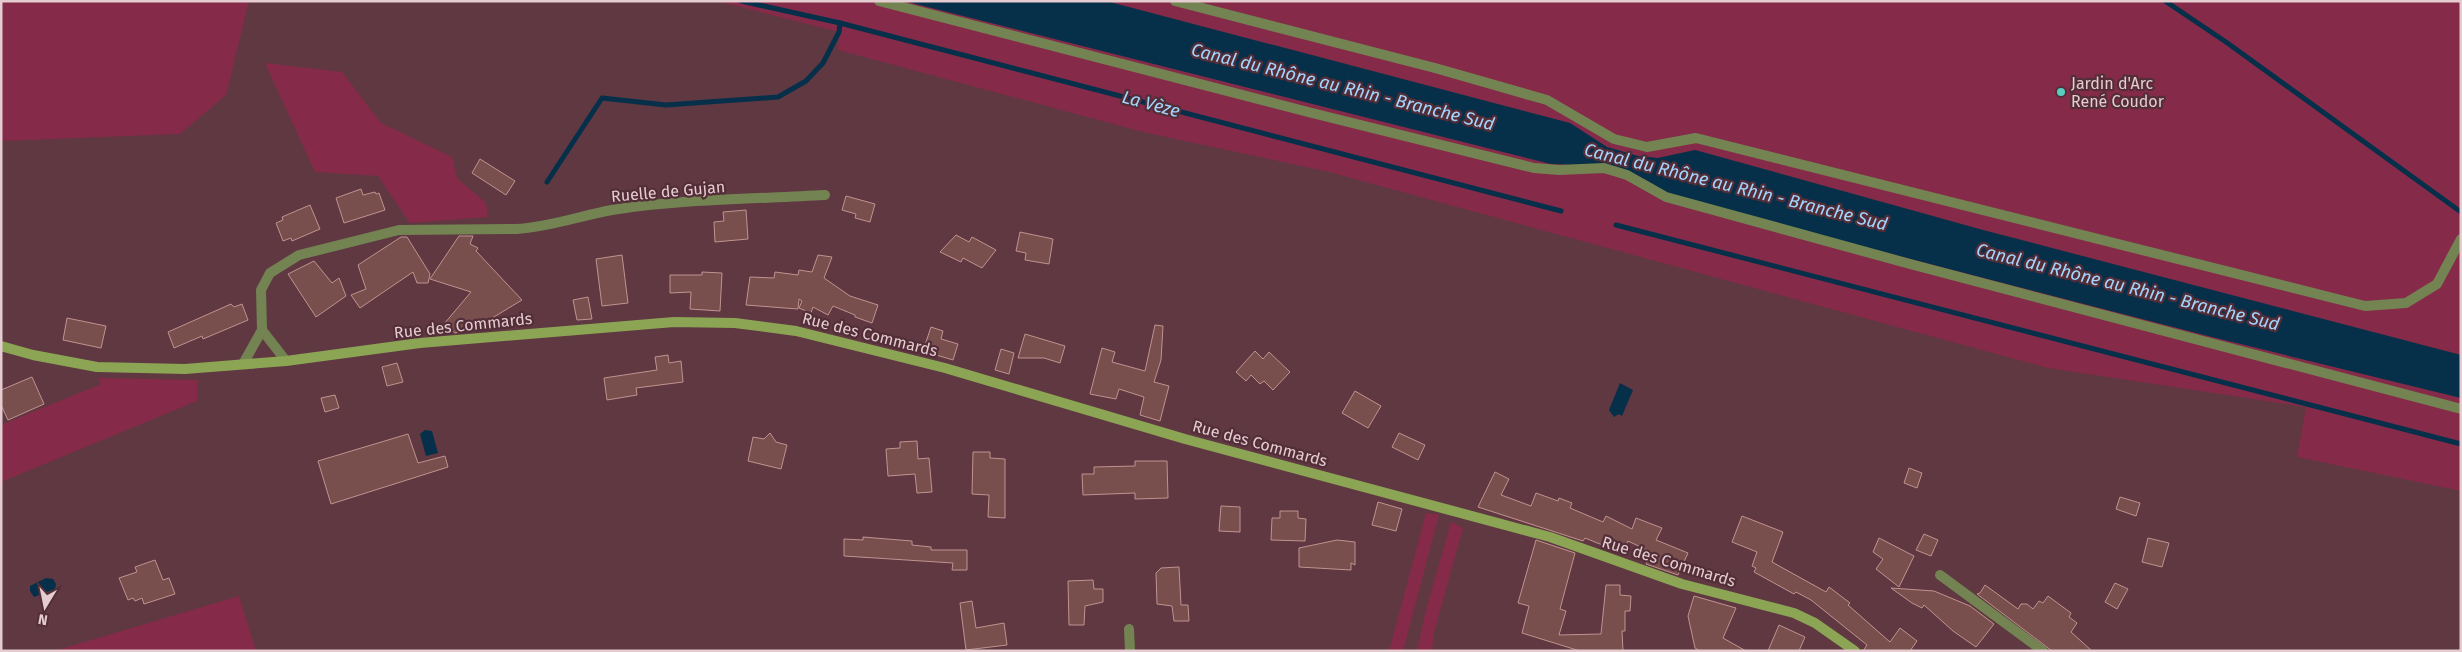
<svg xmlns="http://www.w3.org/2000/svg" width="2462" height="652" viewBox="0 0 2462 652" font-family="'Fira Sans',sans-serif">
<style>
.green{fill:#852b49}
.water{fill:#062f49}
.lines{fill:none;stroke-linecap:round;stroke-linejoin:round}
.stream{stroke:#062f49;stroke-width:5}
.building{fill:#784f4c;stroke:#c19390}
.lane{stroke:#738352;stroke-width:10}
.street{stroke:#738352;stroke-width:10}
.secondary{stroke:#8ca554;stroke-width:10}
.poi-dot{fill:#59cebe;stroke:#532e38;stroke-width:2}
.labels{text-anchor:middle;stroke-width:4.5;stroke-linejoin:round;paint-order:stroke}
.poi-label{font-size:16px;fill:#e4ccd1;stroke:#532e38;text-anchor:start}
.street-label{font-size:16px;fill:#e4ccd1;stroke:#532e38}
.water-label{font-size:18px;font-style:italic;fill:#a3d5fe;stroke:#532e38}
</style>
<rect width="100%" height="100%" fill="#5f3842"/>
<g class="green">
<polygon points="1,1 249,1 226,95 180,134 1,141"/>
<path d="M717,1h187l647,163c50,2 79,0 120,33l541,140 249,61v93l-164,-34 9,-50 -258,-39 -719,-196 -186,-40 -305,-82 1,-18z"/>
<polygon points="1106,1 2461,1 2461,355 1983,230 1695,150 1658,158 1638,156 1607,147 1570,123"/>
<polygon points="265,63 342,72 381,123 452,157 457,178 486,203 488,217 410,223 378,176 315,172"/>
<polygon points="98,378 197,380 197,401 1,482 1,425 101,384"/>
<polygon points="1426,513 1439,515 1403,651 1389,651"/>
<polygon points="1451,522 1463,528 1434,633 1432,651 1417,651 1425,614"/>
<polygon points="239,596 256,651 61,651 61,649"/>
</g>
<g class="water">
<path d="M904,1h202l464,122 37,24 31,9 20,2 37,-8 288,80 478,125v43l-249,-61 -541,-140c-41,-33 -70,-31 -120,-33z"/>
<polygon points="1620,383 1633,390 1622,416 1619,414 1614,417 1609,410"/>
<polygon points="425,430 432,431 438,453 426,456 420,434"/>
<polygon points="46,578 53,579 56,584 55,589 34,597 30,591 30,586"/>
</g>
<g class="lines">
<g class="stream">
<polyline points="741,1 840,23 1561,211"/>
<polyline points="2165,1 2226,42 2461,212"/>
<polyline points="547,182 602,98 666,105 778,97 806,81 823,63 839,32 840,23"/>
<polyline points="1616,225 2461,444"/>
</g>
</g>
<g class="building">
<polygon points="480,159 515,181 506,195 472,173"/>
<polygon points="361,189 363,195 375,192 376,194 379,193 385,210 344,223 336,198"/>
<polygon points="846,196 875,204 870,222 855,218 856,214 842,210"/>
<polygon points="310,205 320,229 292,241 291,238 283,241 276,223 283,220 282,217"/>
<polygon points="746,210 748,239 715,242 714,222 724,221 723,212"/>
<polygon points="1020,232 1053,239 1049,264 1025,260 1026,253 1016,251"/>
<polygon points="956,235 969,242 972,237 996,250 982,268 963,258 961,262 940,252"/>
<polygon points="459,236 473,236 470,244 478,248 476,251 522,300 469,332 466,329 455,333 444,324 471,292 430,279"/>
<polygon points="401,237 407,237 430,274 428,283 417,283 413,272 360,308 351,295 366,289 358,265"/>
<polygon points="622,255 628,303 602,306 596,259"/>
<polygon points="818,255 832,257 824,278 850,296 878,305 872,323 855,317 855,315 833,306 828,315 813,307 811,313 799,308 802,301 799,299 798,309 746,305 750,277 774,278 775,272 798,275 799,270 812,272"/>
<polygon points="314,261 332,283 339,278 346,296 316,317 288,274"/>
<polygon points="702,272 722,273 720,311 690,309 691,292 670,293 670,275 702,275"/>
<polygon points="588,297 592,319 577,320 573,300"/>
<polygon points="231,304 234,307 242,304 248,320 203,339 202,336 174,348 168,332"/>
<polygon points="67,318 106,326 101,348 63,340"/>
<polygon points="1155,325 1163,326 1161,360 1154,382 1169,386 1160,421 1140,415 1144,397 1119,389 1116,399 1090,394 1102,348 1115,352 1112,362 1145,371"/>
<polygon points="931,327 943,331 941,339 958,344 953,360 923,351"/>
<polygon points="1025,334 1065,346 1060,363 1044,358 1018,358"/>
<polygon points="1001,349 1014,353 1009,374 995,370"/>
<polygon points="1255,351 1263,359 1269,352 1290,372 1273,390 1264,381 1260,384 1251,375 1246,381 1236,372"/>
<polygon points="668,355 669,363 681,361 683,382 636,388 637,395 607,400 604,378 657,370 655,357"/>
<polygon points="397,363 403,382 387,386 382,367"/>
<polygon points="32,377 44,404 8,420 1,405 1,390"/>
<polygon points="1355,391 1381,406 1368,428 1342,413"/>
<polygon points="335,395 339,408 325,412 321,398"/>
<polygon points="770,433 776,442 787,445 781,469 748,461 753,437 764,439"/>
<polygon points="1399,433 1425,445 1418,460 1392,447"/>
<polygon points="408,434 418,463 445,456 448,467 331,504 318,461"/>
<polygon points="917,441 918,459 929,458 932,492 917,493 915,474 888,476 886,449 900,448 900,442"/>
<polygon points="973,452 990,452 990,458 1005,459 1005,518 988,517 989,495 972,494"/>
<polygon points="1135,461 1167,461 1168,498 1135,499 1135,493 1083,495 1082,474 1094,474 1094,467 1135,466"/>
<polygon points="1909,468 1922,473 1917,488 1904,483"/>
<polygon points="1495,472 1509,479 1501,495 1531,506 1536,493 1558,501 1559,498 1572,503 1570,508 1603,522 1606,516 1632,529 1636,518 1662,528 1656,540 1688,553 1678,575 1646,564 1651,552 1628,541 1622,553 1585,538 1583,541 1478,507"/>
<polygon points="2120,497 2140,503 2136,516 2116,509"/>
<polygon points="1378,502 1402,509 1396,531 1372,525"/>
<polygon points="1221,506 1240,507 1240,532 1219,531"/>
<polygon points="1280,511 1298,511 1298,518 1306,519 1305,541 1271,540 1272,518 1280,518"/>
<polygon points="1742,516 1783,532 1772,562 1826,592 1829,587 1850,603 1848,605 1890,642 1900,628 1917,641 1910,651 1863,651 1867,645 1811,600 1796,592 1794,594 1754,572 1756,568 1752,566 1757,552 1732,542"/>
<polygon points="1924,534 1938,540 1931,556 1916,550"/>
<polygon points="863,537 912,541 912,545 931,547 931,550 967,550 967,570 952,570 953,563 844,556 844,539 863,540"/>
<polygon points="1879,538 1914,556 1899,587 1876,569 1883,559 1873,552"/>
<polygon points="2148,538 2169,543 2162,567 2142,562"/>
<polygon points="1337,540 1355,542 1355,565 1351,563 1351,570 1299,567 1299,548"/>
<polygon points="1536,540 1575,553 1560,609 1566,611 1559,635 1601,634 1606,585 1620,585 1620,595 1631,596 1630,611 1625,611 1625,631 1622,631 1623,651 1580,651 1522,633 1529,606 1518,603"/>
<polygon points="155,560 163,580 169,578 175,594 144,604 142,598 135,601 133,598 128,600 119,578 137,572 135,567"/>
<polygon points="1179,567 1181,605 1188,605 1189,621 1174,621 1172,606 1157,604 1156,573 1161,568"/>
<polygon points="1093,580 1094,589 1103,589 1103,602 1085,606 1084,625 1069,625 1068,581"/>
<polygon points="2115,583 2128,589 2117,609 2105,602"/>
<polygon points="1985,585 2018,609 2021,604 2027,604 2033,609 2039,601 2043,603 2048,596 2071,613 2069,617 2077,623 2071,632 2092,651 2052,651 1977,594 1980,593"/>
<polygon points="1891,588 1934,591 1970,606 1994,624 1976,647 1953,631 1924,605 1922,608 1912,603"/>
<polygon points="1694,596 1736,608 1723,638 1746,651 1700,651 1695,648 1688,616"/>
<polygon points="972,601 976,628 1004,623 1007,645 966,650 960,603"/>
<polygon points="1779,625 1805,637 1799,651 1768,651"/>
</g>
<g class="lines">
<g class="lane">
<polyline points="879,1 1312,113 1534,168 1559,170 1604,168 1627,175 1666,197 1910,264 2461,409"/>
<polyline points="1175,1 1435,68 1547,100 1614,139 1647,147 1696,138 2365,306 2406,303 2437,284 2461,239"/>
<path d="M516,229c34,-2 63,-13 96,-19 70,-11 142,-11 213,-15"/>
</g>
<g class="street">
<polyline points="262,330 286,361"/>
<polyline points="243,364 262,330 261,290 270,273 299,255 399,230 516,229"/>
<polyline points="1940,575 2043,651"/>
<polyline points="1129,629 1130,651"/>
</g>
<polyline class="secondary" points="1,346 33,355 97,367 185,369 286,361 420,343 674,322 735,323 796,331 945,368 1185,439 1550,537 1682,584 1794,613 1815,623 1855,651"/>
</g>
<circle class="poi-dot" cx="2061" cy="92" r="5"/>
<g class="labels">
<g class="poi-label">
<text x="2071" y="89">Jardin d'Arc<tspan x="2071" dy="18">René Coudor</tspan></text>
</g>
<g class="street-label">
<text transform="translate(668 191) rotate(-5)" y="6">Ruelle de Gujan</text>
<text transform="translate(463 325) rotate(-6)" y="6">Rue des Commards</text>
<text transform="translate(870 334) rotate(14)" y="6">Rue des Commards</text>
<text transform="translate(1260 443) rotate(15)" y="6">Rue des Commards</text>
<text transform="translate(1669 561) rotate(17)" y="6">Rue des Commards</text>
</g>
<g class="water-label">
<text transform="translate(1343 87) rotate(14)" y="6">Canal du Rhône au Rhin - Branche Sud</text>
<text transform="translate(1151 104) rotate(15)" y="6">La Vèze</text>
<text transform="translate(1736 187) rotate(14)" y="6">Canal du Rhône au Rhin - Branche Sud</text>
<text transform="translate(2128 287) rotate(14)" y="6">Canal du Rhône au Rhin - Branche Sud</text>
</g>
</g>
<rect width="2462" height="652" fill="none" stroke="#e4ccd1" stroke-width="5"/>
<g transform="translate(45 607) rotate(190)" stroke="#532e38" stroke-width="4" paint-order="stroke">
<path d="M0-4L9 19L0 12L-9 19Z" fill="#e4ccd1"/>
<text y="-8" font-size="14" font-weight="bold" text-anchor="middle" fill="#e4ccd1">N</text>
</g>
</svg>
